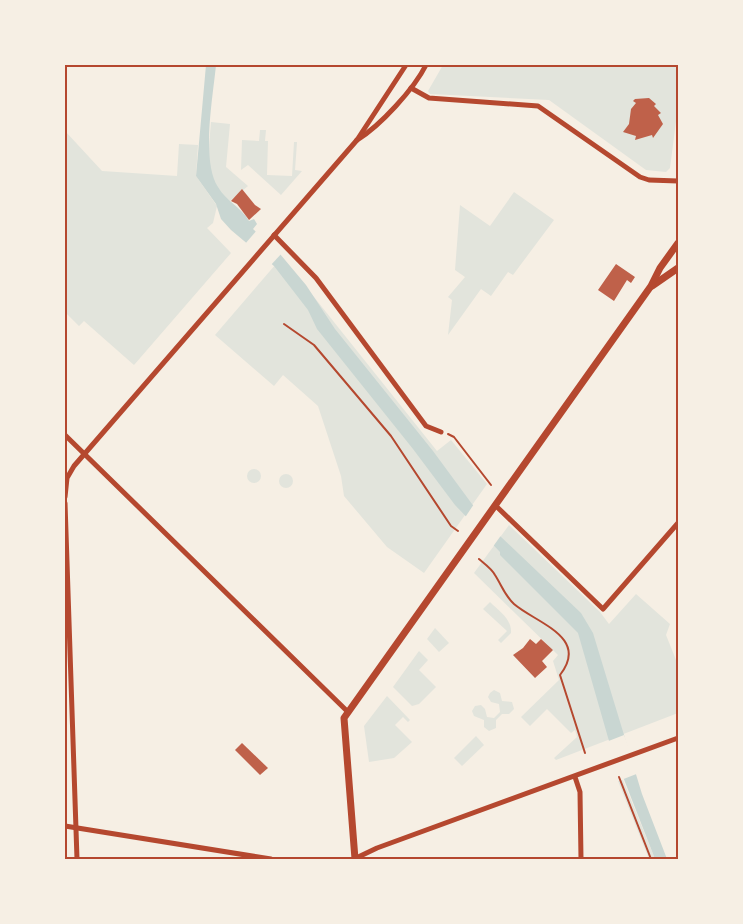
<svg xmlns="http://www.w3.org/2000/svg" width="743" height="924" viewBox="0 0 743 924" font-family="Cabin,sans-serif">
<style>
.green{fill:#e2e4dc}
.water{fill:#c9d6d2}
.pier{fill:#f6efe4}
.building{fill:#bf614a}
.lines{fill:none;stroke-linecap:round;stroke-linejoin:round}
.path{stroke:#b5482f;stroke-width:2}
.minor{stroke:#b5482f;stroke-width:5}
.tertiary{stroke:#b5482f;stroke-width:7}
.neatline{fill:none;stroke:#b5482f;stroke-width:2}
</style>
<rect width="100%" height="100%" fill="#f6efe4"/>
<g class="green">
<polygon points="443,65 678,65 678,106 670,168 666,172 646,170 549,100 430,94 428,91"/>
<path d="M211,122l19,2 -4,43 22,19 -18,15c-27,-17 -21,-52 -19,-79z"/>
<polygon points="260,130 266,130 265,141 268,141 267,175 292,176 294,142 297,142 295,170 302,171 281,195 248,165 241,170 242,140 259,141"/>
<polygon points="65,131 102,171 177,176 179,144 198,145 196,176 217,206 213,223 207,228 231,253 134,365 84,321 79,326 65,312"/>
<polygon points="514,192 554,220 513,275 508,272 491,296 481,289 448,335 452,300 448,297 465,277 455,270 460,205 490,226"/>
<polygon points="282,257 437,451 451,440 487,484 424,573 387,547 344,496 341,476 318,406 283,375 274,386 215,335"/>
<circle cx="254" cy="476" r="7"/>
<circle cx="286" cy="481" r="7"/>
<polygon points="509,525 600,612 609,624 636,594 670,624 666,635 678,665 678,713 556,760 554,758 577,737 575,730 571,733 547,709 530,726 521,717 559,680 553,661 558,655 474,573"/>
<path d="M490,602c9,9 22,17 21,31l-10,10 -3,-3 9,-9 -24,-22z"/>
<polygon points="435,628 449,643 439,652 427,639"/>
<polygon points="419,651 428,660 419,670 436,687 419,704 412,706 393,687"/>
<polygon points="494,690 500,693 502,701 512,702 514,709 509,714 502,714 496,720 496,728 489,731 484,727 484,720 474,716 472,711 475,706 481,705 485,709 487,717 494,718 500,712 499,704 491,702 488,697 490,693"/>
<polygon points="387,696 410,720 408,722 403,717 395,725 412,742 394,758 369,762 364,726"/>
<polygon points="476,736 484,745 462,766 454,758"/>
<polygon points="623,780 655,859 649,859 618,781"/>
</g>
<path class="water" d="M206,65h10c-3,32 -15,96 2,122 8,14 23,20 31,34l5,-2 3,5 -4,5 27,25 26,31 29,44 98,122 39,53 28,32 81,77 12,20 49,161 25,65h-12l-46,-118 -31,-108 -78,-78v-3l-45,-47 -42,-56 -96,-120 -9,-19 -34,-44 -43,-36 -10,-11 -5,-15 -20,-28z"/>
<g class="pier">
<polygon points="257,230 282,253 270,266 245,244"/>
<polygon points="474,504 502,534 492,548 464,519"/>
<polygon points="624,735 639,773 621,780 606,742"/>
</g>
<g class="building">
<polygon points="649,98 656,104 654,106 661,113 658,115 663,124 653,138 652,135 635,140 636,136 623,132 629,124 631,109 636,103 633,101 635,99"/>
<polygon points="242,189 255,205 261,209 249,220 237,204 231,201"/>
<polygon points="616,264 635,277 631,283 627,280 614,301 598,290"/>
<polygon points="530,639 536,644 541,639 553,650 542,661 547,667 535,678 513,655 523,648"/>
<polygon points="242,743 268,768 260,775 235,750"/>
</g>
<g class="lines">
<g class="path">
<polyline points="284,324 314,345 391,436 451,526 458,531"/>
<polyline points="448,434 454,437 491,485"/>
<path d="M479,559c6,5 13,10 16,16 7,11 10,21 19,29 22,19 76,33 46,71l25,78"/>
<polyline points="619,777 651,859"/>
</g>
<g class="minor">
<polyline points="411,88 429,98 538,106 640,177 649,180 678,181"/>
<path d="M357,140c23,-14 57,-51 69,-75"/>
<polyline points="274,235 316,278 426,426 441,432"/>
<polyline points="65,435 348,712"/>
<polyline points="65,497 67,478 74,466 357,140 406,65"/>
<polyline points="65,503 77,859"/>
<polyline points="495,505 603,609 678,523"/>
<polyline points="575,777 580,792 581,859"/>
<polyline points="65,826 271,859"/>
<polyline points="354,859 377,848 678,738"/>
</g>
<g class="tertiary">
<polyline points="652,286 678,268"/>
<polyline points="355,859 344,718 651,286 660,268 678,243"/>
</g>
</g>
<rect width="743" height="924" fill="none" stroke="#f6efe4" stroke-width="132"/>
<rect x="66" y="66" width="611" height="792" class="neatline"/>
</svg>
